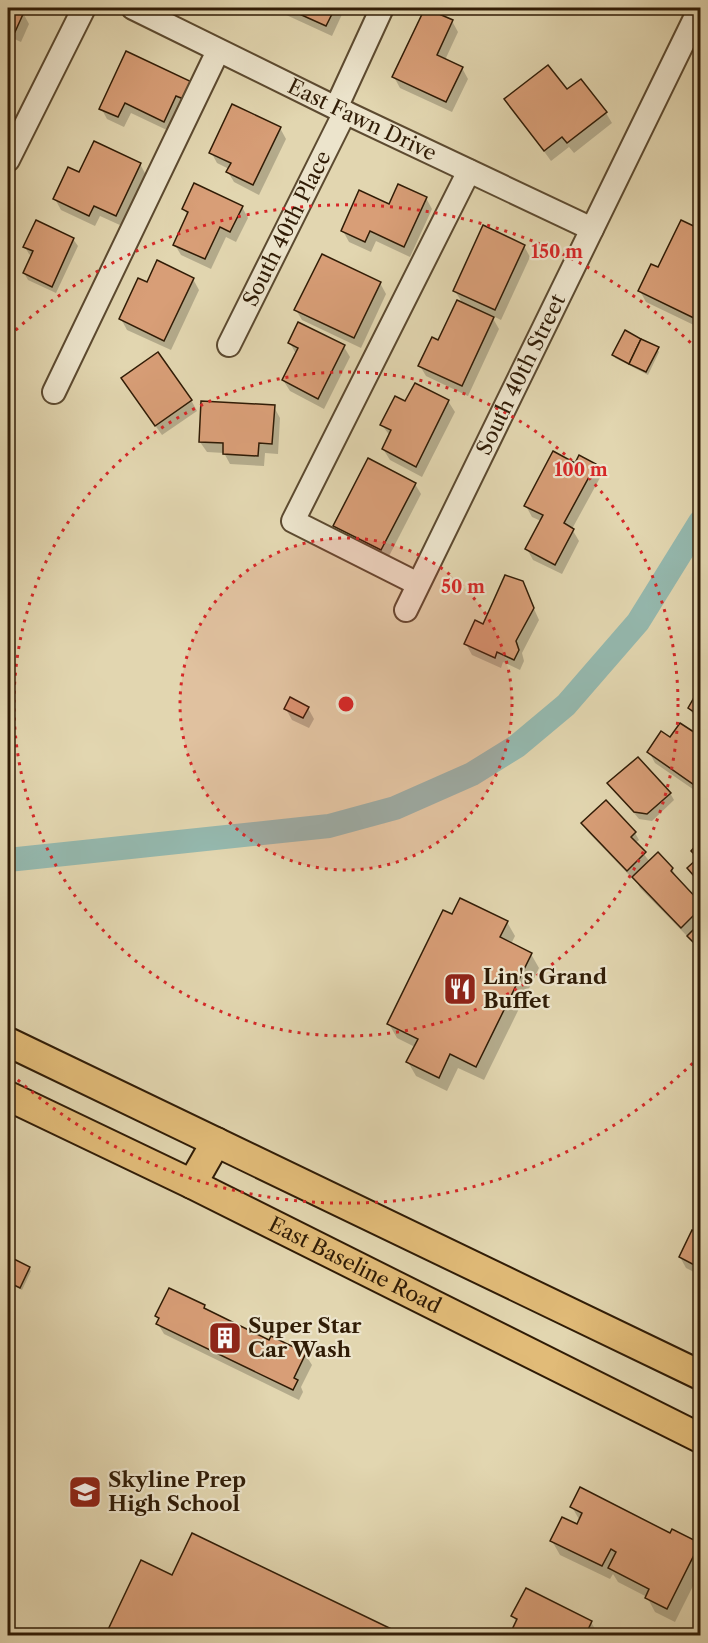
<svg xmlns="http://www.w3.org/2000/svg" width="708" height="1643" viewBox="0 0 708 1643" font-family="'Libre Caslon Text',serif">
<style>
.shadow{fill:#0003}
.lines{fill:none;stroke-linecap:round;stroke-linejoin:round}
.canal{stroke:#95b9af;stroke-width:24}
.building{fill:#d89e77;stroke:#301c06;stroke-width:1.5}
.minor-casing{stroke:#5c4a30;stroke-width:26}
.major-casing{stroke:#301c06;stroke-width:32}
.minor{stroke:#ece4cc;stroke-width:22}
.major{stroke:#e1bb78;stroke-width:28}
.ring{fill:none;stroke:#d62828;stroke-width:3;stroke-dasharray:3 6}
.labels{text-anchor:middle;stroke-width:4.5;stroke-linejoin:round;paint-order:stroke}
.street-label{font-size:21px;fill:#301c06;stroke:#ece4cc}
.poi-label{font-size:21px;font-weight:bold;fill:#301c06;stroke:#ece4cc;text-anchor:start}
.centre{fill:#d62828;stroke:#ece4cc;stroke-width:3}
.ring-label{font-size:18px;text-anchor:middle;font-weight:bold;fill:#d62828;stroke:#ece4cc;stroke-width:4.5;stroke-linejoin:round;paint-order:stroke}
</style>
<rect width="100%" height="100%" fill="#e2d6b0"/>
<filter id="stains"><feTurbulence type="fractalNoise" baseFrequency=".00333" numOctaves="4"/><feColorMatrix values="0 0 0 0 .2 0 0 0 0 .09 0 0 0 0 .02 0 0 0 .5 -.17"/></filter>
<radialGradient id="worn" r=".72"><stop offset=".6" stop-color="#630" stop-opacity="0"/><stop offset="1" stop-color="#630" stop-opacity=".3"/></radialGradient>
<g class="shadow">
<polygon points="8,8 23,13 29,24 21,42 8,36"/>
<polygon points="271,8 345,8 332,36"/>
<polygon points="452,21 458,32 445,60 462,68 468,79 452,112 400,88 394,77"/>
<polygon points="126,53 199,95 171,132 131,113 124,127 107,119 101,108"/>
<polygon points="567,91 606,113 612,123 574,153 569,147 551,161 506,99"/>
<polygon points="280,128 286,139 259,195 234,182 228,172 229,169 217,163 211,152"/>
<polygon points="140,164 146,175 122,226 100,216 95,226 61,210 55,199 80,174"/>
<polygon points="426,198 432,209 410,257 376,241 371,252 349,242 343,231 390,206"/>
<polygon points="242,207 248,218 236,242 226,237 211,269 181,255 175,245 188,216 184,209"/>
<polygon points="681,222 700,231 700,328 646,302 640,291 659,269"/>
<polygon points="73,239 78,246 56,293 28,280 24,273 32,256 29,254 25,247"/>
<polygon points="524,246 530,257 501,320 491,315 499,329 468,396 426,376 420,366 438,342 463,304 455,291"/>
<polygon points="193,279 199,290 171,350 127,330 121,319 148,284"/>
<polygon points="380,283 386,294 361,348 302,320 296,310"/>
<polygon points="290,343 344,347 350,357 324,409 290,391 283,380 296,354"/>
<polygon points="657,349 659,352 648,375 615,358 614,355"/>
<polygon points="415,385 448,401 455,412 422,477 390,460 383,449 390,436 382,425 406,403"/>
<polygon points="129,389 191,400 197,411 162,435"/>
<polygon points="274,407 280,418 278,454 265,453 264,466 230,464 224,453 207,452 200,442"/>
<polygon points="576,465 595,465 601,476 572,529 579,541 562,574 533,560 527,549 541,521 532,517 526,506"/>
<polygon points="415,484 421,494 387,560 341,537 335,526"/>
<polygon points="522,582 539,620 522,653 524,661 520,670 503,662 501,668 472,655 466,644"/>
<polygon points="700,689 700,722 696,719 689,708"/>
<polygon points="308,708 314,719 309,728 292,720 286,709"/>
<polygon points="680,725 700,738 700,794 655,763 649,752 671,739"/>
<polygon points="609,783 670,793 674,800 652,821 639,819"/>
<polygon points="583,824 635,833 639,840 635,843 650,862 672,869 678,880 700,904 700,952 689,936 688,937 640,888 633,875 631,877 587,831"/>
<polygon points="700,843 700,884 688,869 698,860 692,851"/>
<polygon points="507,922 515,936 511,944 531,954 539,968 484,1080 458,1068 447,1091 416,1076 408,1062 415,1047 397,1038 389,1024"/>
<polygon points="700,1209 700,1221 697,1215"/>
<polygon points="693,1232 700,1236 700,1275 686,1268 680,1257"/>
<polygon points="8,1257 29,1268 31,1271 22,1290 8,1283"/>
<polygon points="204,1306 207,1311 270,1342 305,1354 312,1365 301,1387 303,1392 299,1400 164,1334 158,1324 159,1320 157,1316"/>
<polygon points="572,1507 699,1545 700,1572 675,1622 655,1612 647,1597 618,1582 613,1574 610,1579 560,1555 552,1541 578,1526 580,1521"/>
<polygon points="513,1616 591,1622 599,1636 510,1636 517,1623"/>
<polygon points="700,1619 700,1632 697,1626"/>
</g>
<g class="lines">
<polyline class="canal" points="8,860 329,826 395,808 472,774 517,746 566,705 638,622 700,522"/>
</g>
<g class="building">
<polygon points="8,8 14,8 24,12 15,32 8,28"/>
<polygon points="286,8 335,8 326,26"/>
<polygon points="425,8 453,20 437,55 463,67 446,102 392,77"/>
<polygon points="126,51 194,83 186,100 176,96 164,122 125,103 118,117 99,109"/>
<polygon points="548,65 567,89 581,79 607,112 567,143 562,137 544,151 504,99"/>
<polygon points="232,104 281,127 253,185 226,172 231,163 209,153"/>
<polygon points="94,141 141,163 116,216 94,206 89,216 53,199 68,167 79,172"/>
<polygon points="194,183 243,206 230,232 220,227 205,259 173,245 188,212 182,209"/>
<polygon points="398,184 427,197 404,247 370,231 365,242 341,231 359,190 389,204"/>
<polygon points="36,220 74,238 52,287 23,273 33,251 23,247"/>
<polygon points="681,220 700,229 700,321 638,291 651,264 658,267"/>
<polygon points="483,225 525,245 495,310 453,291"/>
<polygon points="322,254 381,282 354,338 294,310"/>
<polygon points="157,260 194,278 164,341 119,319 138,278 147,282"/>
<polygon points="457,300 494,317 462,386 418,366 432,337 438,340"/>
<polygon points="298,322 345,345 318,399 282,380 298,348 288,343"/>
<polygon points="625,330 641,339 629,364 612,355"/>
<polygon points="641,339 659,347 646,372 629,364"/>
<polygon points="158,352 192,400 155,426 121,378"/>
<polygon points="415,383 449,400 416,467 382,449 391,430 380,425 395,396 405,401"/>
<polygon points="201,401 275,405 272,444 259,443 258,456 223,454 223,443 199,442"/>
<polygon points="553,451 575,463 579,455 596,464 564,523 574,529 555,565 525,549 543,515 524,506"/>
<polygon points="368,458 416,483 381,550 333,526"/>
<polygon points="505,575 523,581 534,608 516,641 519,650 514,660 497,652 495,658 464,644 475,620 483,624"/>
<polygon points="700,687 700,716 688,708"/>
<polygon points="290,697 309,707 303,718 284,709"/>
<polygon points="680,723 700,736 700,789 647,752 661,731 670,737"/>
<polygon points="638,757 671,793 647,814 634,812 607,783"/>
<polygon points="606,800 636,832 631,837 646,852 627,871 581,823"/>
<polygon points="700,841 700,883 687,868 698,858 691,851"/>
<polygon points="658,852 673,868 671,871 700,902 700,909 681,928 632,877"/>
<polygon points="460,898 508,921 500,937 532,953 476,1067 450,1054 439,1078 406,1062 418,1039 387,1024 443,910 452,914"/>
<polygon points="700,923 700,949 687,936"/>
<polygon points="692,1230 700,1234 700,1268 679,1257"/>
<polygon points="8,1256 30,1267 20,1288 8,1282"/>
<polygon points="169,1288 205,1305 204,1308 269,1340 271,1336 306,1353 294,1378 298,1380 293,1390 156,1324 159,1318 155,1316"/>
<polygon points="580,1487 670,1533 672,1529 700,1543 667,1609 645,1598 649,1589 608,1568 616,1552 611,1549 602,1566 550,1541 562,1517 577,1524 582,1513 570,1507"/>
<polygon points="192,1533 406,1636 105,1636 141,1560 172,1575"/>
<polygon points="526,1588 592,1621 585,1636 509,1636 517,1619 511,1616"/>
</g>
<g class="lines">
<defs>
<g id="minor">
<path id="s1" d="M133,8l203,100 256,121"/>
<polyline points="336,108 382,8"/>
<polyline points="8,160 84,8"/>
<path id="s2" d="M229,345l116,-233"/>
<polyline points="54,392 218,51"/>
<polyline points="418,584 293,521 469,171"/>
<path id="s3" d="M406,610l294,-602"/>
</g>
<g id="major">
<polyline points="8,1042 700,1375"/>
<path id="s4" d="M8,1096l184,88 508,254"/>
<polyline points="192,1184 216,1142"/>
</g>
</defs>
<use href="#minor" class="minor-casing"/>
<use href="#major" class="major-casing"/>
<use href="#minor" class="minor"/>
<use href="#major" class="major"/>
</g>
<circle cx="346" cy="704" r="166" fill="#d62828" fill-opacity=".12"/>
<g class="ring">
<circle cx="346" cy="704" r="166"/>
<circle cx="346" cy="704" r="332"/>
<path d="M699 1057A499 499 0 0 1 9 1072M9 336A499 499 0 0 1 699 351"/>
</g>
<defs>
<symbol id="restaurant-square" viewBox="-11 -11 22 22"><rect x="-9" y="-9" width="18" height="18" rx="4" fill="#8f2418" stroke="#ece4cc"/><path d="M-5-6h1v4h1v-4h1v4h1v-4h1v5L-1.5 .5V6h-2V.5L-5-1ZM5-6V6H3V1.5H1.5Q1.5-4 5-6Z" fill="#fff"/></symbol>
<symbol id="building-square" viewBox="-11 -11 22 22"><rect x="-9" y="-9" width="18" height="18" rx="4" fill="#8f2418" stroke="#ece4cc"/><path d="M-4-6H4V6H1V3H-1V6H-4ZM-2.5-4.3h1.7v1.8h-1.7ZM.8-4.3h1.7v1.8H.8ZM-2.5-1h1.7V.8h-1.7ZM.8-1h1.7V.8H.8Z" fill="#fff"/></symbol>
<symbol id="school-square" viewBox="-11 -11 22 22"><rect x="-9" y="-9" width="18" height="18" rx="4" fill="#8f2418" stroke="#ece4cc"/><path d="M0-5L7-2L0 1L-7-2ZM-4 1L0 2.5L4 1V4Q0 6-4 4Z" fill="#fff"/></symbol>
</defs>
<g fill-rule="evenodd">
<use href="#restaurant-square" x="441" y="970" width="38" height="38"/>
<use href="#building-square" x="206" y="1319" width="38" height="38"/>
<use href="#school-square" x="66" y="1473" width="38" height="38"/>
</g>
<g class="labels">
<g class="street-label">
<text dy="7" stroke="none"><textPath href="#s1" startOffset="255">East Fawn Drive</textPath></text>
<text dy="7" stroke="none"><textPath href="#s2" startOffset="130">South 40th Place</textPath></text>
<text dy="7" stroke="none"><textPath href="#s3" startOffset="262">South 40th Street</textPath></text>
<text dy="7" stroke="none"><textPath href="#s4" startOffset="386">East Baseline Road</textPath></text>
</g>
<g class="poi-label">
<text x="483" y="984">Lin's Grand<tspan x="483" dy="24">Buffet</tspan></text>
<text x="248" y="1333">Super Star<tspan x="248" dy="24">Car Wash</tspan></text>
<text x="108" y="1487">Skyline Prep<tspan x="108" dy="24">High School</tspan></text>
</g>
</g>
<circle cx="346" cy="704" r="9" class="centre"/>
<g class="ring-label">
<text x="557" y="258">150 m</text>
<text x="581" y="476">100 m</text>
<text x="463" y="593">50 m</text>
</g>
<rect width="708" height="1643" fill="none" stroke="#e2d6b0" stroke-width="30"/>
<rect x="9" y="9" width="690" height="1625" fill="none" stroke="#301c06" stroke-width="3"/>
<rect x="15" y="15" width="678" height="1613" fill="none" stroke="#301c06" stroke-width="1.5"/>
<rect width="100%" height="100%" filter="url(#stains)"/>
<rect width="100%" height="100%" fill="url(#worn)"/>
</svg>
